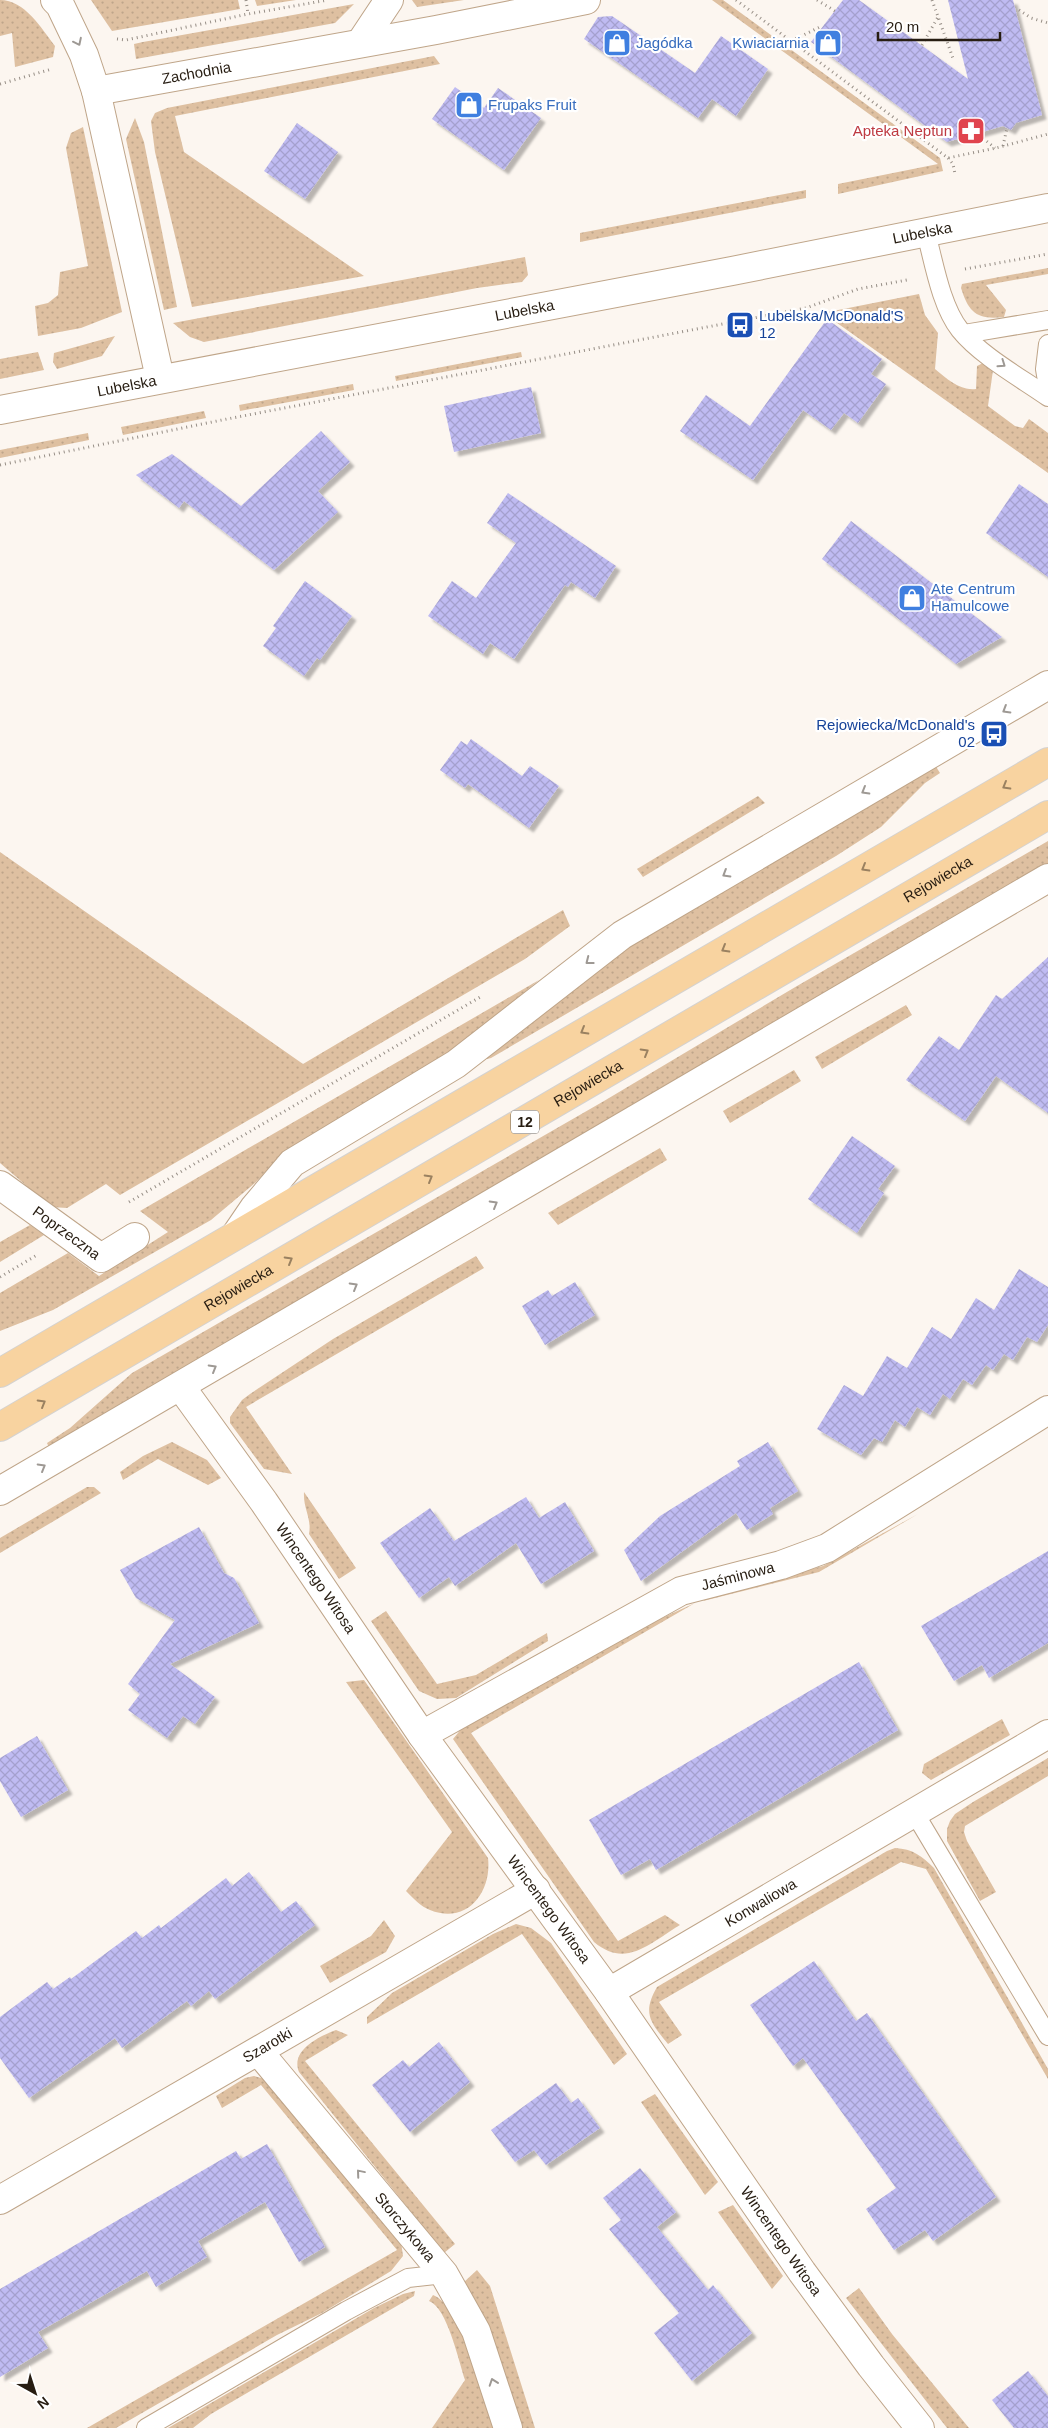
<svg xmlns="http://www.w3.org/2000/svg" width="1048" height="2428" viewBox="0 0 1048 2428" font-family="Arial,sans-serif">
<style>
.grass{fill:url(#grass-dots)}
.building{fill:url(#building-cross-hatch);filter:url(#shadow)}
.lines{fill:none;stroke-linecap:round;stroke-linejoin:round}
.service-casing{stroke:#bfa589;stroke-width:20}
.minor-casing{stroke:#bfa589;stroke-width:30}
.secondary-casing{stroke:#bfa589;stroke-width:30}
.trunk-casing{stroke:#d4d2d0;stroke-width:30}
.path{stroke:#968e86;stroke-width:3;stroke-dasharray:1 4;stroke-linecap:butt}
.service{stroke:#fff;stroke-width:18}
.minor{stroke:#fff;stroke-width:28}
.secondary{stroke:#fff;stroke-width:28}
.trunk{stroke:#f8d3a0;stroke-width:28}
.oneway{stroke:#9e9994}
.oneway2{stroke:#9a8160}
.labels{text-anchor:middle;stroke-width:4.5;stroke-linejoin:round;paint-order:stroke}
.shield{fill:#fff;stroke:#686159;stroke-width:1}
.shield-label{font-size:14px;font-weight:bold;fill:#271d12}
.shop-label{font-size:15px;fill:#366cbe;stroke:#fff;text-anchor:start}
.street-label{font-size:15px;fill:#271d12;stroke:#fff}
.health-label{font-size:15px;fill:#be3a42;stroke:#fff;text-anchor:end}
.transit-label{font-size:15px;fill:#164399;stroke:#fff;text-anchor:start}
</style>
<defs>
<pattern id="grass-dots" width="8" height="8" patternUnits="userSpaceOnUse" patternTransform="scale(1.25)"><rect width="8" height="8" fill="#dec0a1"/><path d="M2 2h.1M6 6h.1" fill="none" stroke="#bea58a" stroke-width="1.8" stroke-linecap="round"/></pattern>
<pattern id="building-cross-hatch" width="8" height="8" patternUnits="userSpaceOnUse" patternTransform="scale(1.25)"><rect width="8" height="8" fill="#bfbbf2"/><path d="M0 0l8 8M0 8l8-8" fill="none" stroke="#a4a0ce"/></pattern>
<filter id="shadow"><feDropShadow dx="4.5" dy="4.5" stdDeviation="1" flood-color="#0004"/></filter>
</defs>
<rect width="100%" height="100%" fill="#fcf6f0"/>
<g class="grass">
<path d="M0,0c25,0 41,28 55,46l-2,11 -38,10 -3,-34 -12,3z"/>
<polygon points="91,0 238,0 240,9 112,31"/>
<polygon points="255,0 296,0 257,6"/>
<polygon points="412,0 464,0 417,7"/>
<polygon points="712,0 723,0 940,158 943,171 838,194 838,184 938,164"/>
<polygon points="354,4 335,23 136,59 134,44 143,42"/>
<polygon points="434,56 440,64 175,116 184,152 364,276 192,307 155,152 151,121 155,113 167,108"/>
<polygon points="135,118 144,142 177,307 164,310 126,139"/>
<polygon points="83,127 122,312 81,328 38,336 35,306 48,303 58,295 60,272 88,266 66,148 71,133"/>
<polygon points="806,190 806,198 580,242 580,233"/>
<polygon points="525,257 528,275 522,282 477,288 204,342 190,337 173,323"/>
<path d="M1048,268v6l-62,11 20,25 -2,7c-27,3 -35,-4 -43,-29l1,-4z"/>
<path d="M919,294l6,21 13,18 -3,36c12,10 25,22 41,20l1,-23 6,-3 10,7 -5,36 27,20 8,2 6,-9 19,14v40l-225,-160z"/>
<polygon points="115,336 102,356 57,369 53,362 54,353"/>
<polygon points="38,352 44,370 0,379 0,359"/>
<polygon points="521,352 522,357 396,381 395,376"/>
<polygon points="353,384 354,390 240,411 239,405"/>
<polygon points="204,411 206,418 123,435 121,427"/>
<polygon points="88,433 89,440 0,458 0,450"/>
<polygon points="933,762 940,773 925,783 881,827 836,856 491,1058 487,1059 485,1056 647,931"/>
<polygon points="758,796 765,803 643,877 637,869"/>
<polygon points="1048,841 1048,866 455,1214 230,1340 50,1450 47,1443 70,1428 132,1373 604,1101 797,986"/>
<polygon points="0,852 303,1064 563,910 570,926 525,959 120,1195 106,1184 67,1208 51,1207 0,1163"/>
<polygon points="539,980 446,1058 283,1154 255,1183 211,1220 53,1310 0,1331 0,1293 68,1253 99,1276 168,1232 140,1211"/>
<polygon points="906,1005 912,1015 822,1069 815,1057"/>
<polygon points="794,1070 801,1081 730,1123 723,1111"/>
<polygon points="660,1148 667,1160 558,1225 548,1213"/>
<polygon points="30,1225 44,1235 0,1262 0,1242"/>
<polygon points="476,1256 484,1268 246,1407 292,1474 264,1469 230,1423 230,1417 242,1400 250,1394 333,1339"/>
<polygon points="172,1442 207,1460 221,1478 208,1485 158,1459 123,1480 120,1472 143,1456"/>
<polygon points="87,1487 94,1487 101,1493 0,1553 0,1538"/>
<path d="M304,1492l52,76 -17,11 -30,-45c3,-16 -6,-25 -5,-42z"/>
<polygon points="918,1514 819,1572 703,1601 711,1595 823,1566"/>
<path d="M695,1603l-224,130 147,208 47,-26 15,10c-30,18 -54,44 -86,17l-141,-203 9,-11 191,-106z"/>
<polygon points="386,1611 437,1684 476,1675 547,1633 548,1641 456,1698 437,1699 419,1691 371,1621"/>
<path d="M364,1680l124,178c4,34 -21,67 -58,52 -9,-3 -17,-12 -24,-19l46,-59 -106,-150z"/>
<polygon points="1002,1719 1010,1735 931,1780 922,1773 924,1764"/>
<polygon points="1048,1758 1048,1776 965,1826 964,1832 967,1841 996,1892 980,1901 947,1841 947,1829 950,1821 955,1814 973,1802"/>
<path d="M895,1848c18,1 27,8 39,20l114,201v10l-122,-210 -25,-7 -242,140 23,33 -14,9c-18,-22 -26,-31 -11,-57l230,-136z"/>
<polygon points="384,1920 395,1936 386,1952 330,1983 320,1966 371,1936"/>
<polygon points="516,1924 531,1928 551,1943 627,2054 614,2065 522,1934 367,2024 367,2017 392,1993 493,1934"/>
<path d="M336,2030l12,5 -43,26 150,183 -11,9 -145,-181c-9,-22 21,-36 37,-42z"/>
<polygon points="254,2076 271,2081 401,2242 403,2256 391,2271 322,2313 277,2335 116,2428 87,2428 397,2250 261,2085 222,2108 216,2096 245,2078"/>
<polygon points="655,2094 718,2182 705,2195 641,2102"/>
<polygon points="733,2205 783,2276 772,2289 718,2212"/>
<polygon points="477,2270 490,2286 535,2428 519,2428 478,2308 463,2283"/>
<polygon points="859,2288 892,2334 969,2428 947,2428 846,2298"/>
<polygon points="415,2291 414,2296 211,2414 193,2428 168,2428 374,2308 403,2294"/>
<path d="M433,2295c28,10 52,104 61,133h-62l33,-48c-6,-18 -18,-73 -36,-79z"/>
</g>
<g class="building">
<polygon points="843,0 859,0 968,79 948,0 1013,0 1042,115 1016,123 1011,130 1003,126 947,142 811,42"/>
<polygon points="612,16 695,73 721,36 768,69 736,116 712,99 698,118 584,39 598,17"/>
<polygon points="455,87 484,108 498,88 541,118 504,170 432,119"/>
<polygon points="297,123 338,152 305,199 264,171"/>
<polygon points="827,319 882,359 871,374 886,384 858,423 844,413 831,430 803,410 753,480 680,431 706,395 750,426"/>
<polygon points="531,387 541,433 454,452 444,406"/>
<polygon points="321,431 350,462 318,491 338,512 274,570 184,501 179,508 136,475 172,454 241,506"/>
<polygon points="1019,484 1048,504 1048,577 986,533"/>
<polygon points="508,493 616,566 595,598 571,582 568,587 565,585 514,659 490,643 483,654 428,616 452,581 476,598 516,543 487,523"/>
<polygon points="851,521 1002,637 956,664 822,559"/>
<polygon points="305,581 352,616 320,660 317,658 304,676 263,646 276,628 273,626"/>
<polygon points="471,739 522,776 530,766 559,786 529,828 468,784 465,788 440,770 461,741 467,745"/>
<polygon points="1048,957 1048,1113 996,1076 965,1121 906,1080 939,1036 959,1050 996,995 1002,999"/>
<polygon points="852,1136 895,1166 878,1189 884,1193 857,1233 808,1199"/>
<polygon points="1019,1269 1048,1287 1048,1325 1037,1342 1027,1337 1013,1360 1004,1354 993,1370 986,1365 972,1385 963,1379 950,1399 943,1394 930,1415 917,1407 905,1427 895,1420 882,1442 874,1438 861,1455 817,1429 844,1385 863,1396 887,1356 907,1368 932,1327 951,1339 976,1298 994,1310"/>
<polygon points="575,1282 595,1315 545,1345 522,1306 548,1290 552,1296"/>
<polygon points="768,1442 798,1491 770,1508 773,1514 747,1530 736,1513 641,1581 624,1550 660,1516 740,1466 737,1461"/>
<polygon points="526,1497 539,1518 565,1502 594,1551 541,1584 516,1543 455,1586 449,1577 419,1598 380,1543 430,1508 454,1541"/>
<polygon points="199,1527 224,1573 234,1578 259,1623 170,1664 215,1697 195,1724 183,1716 167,1738 128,1710 140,1694 128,1684 175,1620 136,1598 120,1570"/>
<polygon points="1048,1551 1048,1643 989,1678 982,1665 954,1681 921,1626"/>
<polygon points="859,1662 898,1730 656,1870 650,1859 621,1875 589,1820"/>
<polygon points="37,1736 68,1790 21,1817 0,1781 0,1758"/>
<polygon points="249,1872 281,1912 296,1901 315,1925 215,1999 209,1991 191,2006 187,2001 122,2048 115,2038 29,2098 0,2058 0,2017 47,1982 53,1989 70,1977 71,1979 136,1931 142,1938 159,1925 161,1928 226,1878 232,1886"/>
<polygon points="814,1961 856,2021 867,2013 996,2197 933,2241 925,2230 894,2250 866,2209 896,2188 803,2058 793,2066 750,2005"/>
<polygon points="439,2042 470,2082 410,2132 372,2085 403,2060 409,2067"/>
<polygon points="556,2083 571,2103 578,2098 600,2128 546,2165 534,2150 515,2162 491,2130"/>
<polygon points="267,2144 325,2247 299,2262 265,2202 198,2241 207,2257 156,2287 147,2271 38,2332 48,2348 0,2377 0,2289 236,2151 241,2159"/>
<polygon points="640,2168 676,2212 657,2227 708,2290 713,2285 752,2333 692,2381 654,2333 679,2313 609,2229 621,2220 603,2198"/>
<polygon points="1028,2371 1048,2396 1048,2428 1014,2428 992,2400"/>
</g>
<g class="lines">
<defs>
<g id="service">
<path d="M926,233c8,30 15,73 34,97 21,26 61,48 88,67"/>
<polyline points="964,334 1048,320"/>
<polyline points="1048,344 1045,369 1048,387"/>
<polyline points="914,1812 1048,2036"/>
<polyline points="146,2428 346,2311 408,2278 444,2274"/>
</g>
<g id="minor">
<polyline points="55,0 60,5 84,55 96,91"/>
<polyline points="361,42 389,0"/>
<path id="s1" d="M160,378l-64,-287 340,-61 150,-30"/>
<path id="s2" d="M0,1185l101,73 34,-21"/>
<polyline points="237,1233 254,1208 292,1163 456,1064 622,935 1048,685"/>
<path id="s3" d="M181,1387l83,115 158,233 187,257 193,280 69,94 49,62"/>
<polyline points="0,1491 1048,878"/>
<path id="s4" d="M422,1735l259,-144 100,-26 46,-17 221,-138"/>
<path id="s5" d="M609,1992l439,-258"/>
<path id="s6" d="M259,2052l185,222 32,57 32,97"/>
<path id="s7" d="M0,2200l536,-310"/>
</g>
<g id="secondary">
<path id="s8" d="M0,410l732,-139 316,-63"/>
</g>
<g id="trunk">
<polyline points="0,1373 1048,762"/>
<path id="s9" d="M0,1427l1048,-612"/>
</g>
</defs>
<use href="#service" class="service-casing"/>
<use href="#minor" class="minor-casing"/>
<use href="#secondary" class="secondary-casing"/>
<use href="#trunk" class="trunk-casing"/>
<g class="path">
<polyline points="246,0 248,14"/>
<polyline points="736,0 948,158 996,148 1048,134"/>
<polyline points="817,0 835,11"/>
<polyline points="932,0 954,61"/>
<polyline points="1019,10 1031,18 1048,23"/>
<polyline points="117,39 126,40 248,14 328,0"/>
<polyline points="791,41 820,27"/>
<polyline points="922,45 938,17"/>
<polyline points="0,84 52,69"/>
<polyline points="979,135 995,148"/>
<polyline points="1003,146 1007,128"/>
<polyline points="948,158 953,164 955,174"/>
<polyline points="965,269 1048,254"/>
<polyline points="0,465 227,419 806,308 858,289 907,280"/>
<polyline points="129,1202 482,996"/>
<polyline points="0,1277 37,1255"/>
</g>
<use href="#service" class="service"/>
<use href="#minor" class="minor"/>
<use href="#secondary" class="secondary"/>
<use href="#trunk" class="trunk"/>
</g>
<defs><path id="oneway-chevron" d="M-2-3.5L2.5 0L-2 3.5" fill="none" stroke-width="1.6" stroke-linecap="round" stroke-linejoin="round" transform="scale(1.25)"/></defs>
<g class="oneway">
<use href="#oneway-chevron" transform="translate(78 42) rotate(64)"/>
<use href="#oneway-chevron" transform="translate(1002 364) rotate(35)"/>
<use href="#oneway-chevron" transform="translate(1006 710) rotate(149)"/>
<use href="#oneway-chevron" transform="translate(865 791) rotate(150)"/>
<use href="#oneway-chevron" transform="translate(726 874) rotate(149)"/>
<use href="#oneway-chevron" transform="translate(589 961) rotate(142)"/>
<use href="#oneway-chevron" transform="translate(494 1204) rotate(-30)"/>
<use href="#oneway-chevron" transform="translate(354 1286) rotate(-30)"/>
<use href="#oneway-chevron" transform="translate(213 1368) rotate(-30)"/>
<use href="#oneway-chevron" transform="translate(42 1467) rotate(-30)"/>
<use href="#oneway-chevron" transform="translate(360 2173) rotate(-130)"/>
<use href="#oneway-chevron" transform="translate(493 2382) rotate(-109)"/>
</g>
<g class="oneway2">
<use href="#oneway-chevron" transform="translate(1006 786) rotate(150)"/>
<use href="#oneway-chevron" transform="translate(865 868) rotate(150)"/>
<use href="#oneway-chevron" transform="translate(725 949) rotate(150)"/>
<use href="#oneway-chevron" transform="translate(584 1031) rotate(150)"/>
<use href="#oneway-chevron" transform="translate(645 1052) rotate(-30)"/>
<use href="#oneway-chevron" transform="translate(429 1178) rotate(-30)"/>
<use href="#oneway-chevron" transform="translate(289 1260) rotate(-30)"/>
<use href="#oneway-chevron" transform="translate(42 1403) rotate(-30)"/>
</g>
<defs>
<symbol id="shop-square" viewBox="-11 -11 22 22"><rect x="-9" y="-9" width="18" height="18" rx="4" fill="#3f7fe0" stroke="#fff"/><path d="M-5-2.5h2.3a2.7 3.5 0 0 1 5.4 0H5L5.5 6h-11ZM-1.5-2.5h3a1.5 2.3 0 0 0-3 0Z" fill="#fff"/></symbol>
<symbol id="pharmacy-square" viewBox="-11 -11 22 22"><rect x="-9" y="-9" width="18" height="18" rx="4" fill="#e0444e" stroke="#fff"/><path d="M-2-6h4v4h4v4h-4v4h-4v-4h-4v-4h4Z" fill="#fff"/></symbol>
<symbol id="bus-square" viewBox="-11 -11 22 22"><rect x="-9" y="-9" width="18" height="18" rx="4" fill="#1a4fb4" stroke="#fff"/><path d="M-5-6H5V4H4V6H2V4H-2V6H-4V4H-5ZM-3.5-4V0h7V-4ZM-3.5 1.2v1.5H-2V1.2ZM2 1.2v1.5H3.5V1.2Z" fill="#fff"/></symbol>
</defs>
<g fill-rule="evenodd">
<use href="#shop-square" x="601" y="27" width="32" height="32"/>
<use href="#shop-square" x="812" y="27" width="32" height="32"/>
<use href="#shop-square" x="453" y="89" width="32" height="32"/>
<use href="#pharmacy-square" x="955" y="115" width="32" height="32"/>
<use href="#bus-square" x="724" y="309" width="32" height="32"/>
<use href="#shop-square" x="896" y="582" width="32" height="32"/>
<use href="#bus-square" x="978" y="718" width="32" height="32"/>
</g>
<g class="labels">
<rect class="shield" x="511" y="1110.5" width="28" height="23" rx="4"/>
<g class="shield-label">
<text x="525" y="1127">12</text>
</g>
<g class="shop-label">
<text x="636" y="48">Jagódka</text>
<text x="809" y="48" text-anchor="end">Kwiaciarnia</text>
<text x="488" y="110">Frupaks Fruit</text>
<text x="931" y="594">Ate Centrum<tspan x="931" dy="17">Hamulcowe</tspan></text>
</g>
<g class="street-label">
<text dy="5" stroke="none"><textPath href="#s1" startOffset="396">Zachodnia</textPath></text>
<text dy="5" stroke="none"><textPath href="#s8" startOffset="939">Lubelska</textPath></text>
<text dy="5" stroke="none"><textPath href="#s8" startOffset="534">Lubelska</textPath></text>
<text dy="5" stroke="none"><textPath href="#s8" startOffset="129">Lubelska</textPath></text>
<text dy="5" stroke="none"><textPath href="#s9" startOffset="1086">Rejowiecka</textPath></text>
<text dy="5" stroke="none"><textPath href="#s9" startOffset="681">Rejowiecka</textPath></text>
<text dy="5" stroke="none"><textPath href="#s2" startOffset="82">Poprzeczna</textPath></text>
<text dy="5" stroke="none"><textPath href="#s9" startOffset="276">Rejowiecka</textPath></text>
<text dy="5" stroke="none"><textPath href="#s4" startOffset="355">Jaśminowa</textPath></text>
<text dy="5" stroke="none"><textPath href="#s3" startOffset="234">Wincentego Witosa</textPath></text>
<text dy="5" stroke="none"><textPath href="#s5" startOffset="176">Konwaliowa</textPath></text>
<text dy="5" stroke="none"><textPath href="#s3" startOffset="639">Wincentego Witosa</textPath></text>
<text dy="5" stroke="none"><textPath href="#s7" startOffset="309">Szarotki</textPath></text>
<text dy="5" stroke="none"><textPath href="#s6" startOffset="228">Storczykowa</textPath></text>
<text dy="5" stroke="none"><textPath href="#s3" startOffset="1044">Wincentego Witosa</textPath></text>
</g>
<g class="health-label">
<text x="952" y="136">Apteka Neptun</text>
</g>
<g class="transit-label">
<text x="759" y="321">Lubelska/McDonald'S<tspan x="759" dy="17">12</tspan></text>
<text x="975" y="730" text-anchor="end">Rejowiecka/McDonald's<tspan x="975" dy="17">02</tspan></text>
</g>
</g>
<g transform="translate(35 2393) rotate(141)" stroke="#ffffff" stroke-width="4" paint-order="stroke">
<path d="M0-4L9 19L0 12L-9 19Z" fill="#271d12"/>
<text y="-8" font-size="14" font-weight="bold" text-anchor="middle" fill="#271d12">N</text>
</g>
<path d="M878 32v8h122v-8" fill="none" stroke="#271d12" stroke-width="2.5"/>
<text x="886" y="32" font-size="15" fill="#271d12" stroke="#ffffff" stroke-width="4" paint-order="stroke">20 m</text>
</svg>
